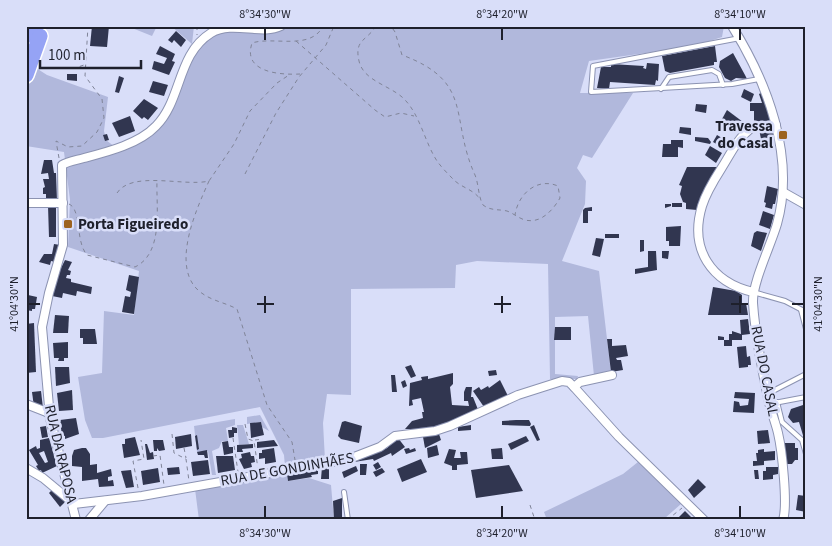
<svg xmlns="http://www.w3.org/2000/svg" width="832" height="546" viewBox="0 0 832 546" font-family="'Source Sans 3',sans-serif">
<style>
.green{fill:#b1b8dc}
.building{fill:#313650;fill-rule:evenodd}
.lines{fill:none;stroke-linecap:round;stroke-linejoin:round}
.service-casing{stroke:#8c93b2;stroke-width:6}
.minor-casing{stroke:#8c93b2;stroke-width:10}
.motorway-casing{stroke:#fff;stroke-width:18}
.path{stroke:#808498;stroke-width:1;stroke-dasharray:4 4;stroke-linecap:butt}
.service{stroke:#fff;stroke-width:4}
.minor{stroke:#fff;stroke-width:8}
.motorway{stroke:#95a3f5;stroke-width:15}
.ticks{fill:none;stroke:#1e202c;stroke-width:2}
.poi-dot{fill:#9c6320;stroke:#d9def9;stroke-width:2}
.labels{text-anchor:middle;stroke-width:5;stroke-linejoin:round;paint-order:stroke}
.poi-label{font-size:15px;font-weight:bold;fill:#1e202c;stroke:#d9def9;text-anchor:end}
.street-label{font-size:15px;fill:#1e202c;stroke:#d9def9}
.neatline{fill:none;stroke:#1e202c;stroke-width:2}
.ticks-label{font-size:12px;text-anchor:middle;fill:#1e202c}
</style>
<rect width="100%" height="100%" fill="#d9def9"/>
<g class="green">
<polygon points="127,26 157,26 152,36"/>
<polygon points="171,26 194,26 192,44"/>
<polygon points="280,26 724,26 722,37 695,46 589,61 580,93 633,93 592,158 583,155 577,168 586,181 585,204 562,261 599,271 611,373 594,376 588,316 555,317 555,374 578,376 577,379 550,379 548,264 477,261 456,265 455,288 351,289 351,395 327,394 323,423 325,460 285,467 284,455 260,407 103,438 92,438 85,420 78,377 102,373 104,311 134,315 139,271 68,247 70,200 64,152 26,146 26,90 33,66 47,75 108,97 104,131 106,140 115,147 160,125 190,50 207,33"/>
<polygon points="260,415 269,431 262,427 261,422 247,424 247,417"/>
<polygon points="235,419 235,425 226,428 228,441 222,441 219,448 212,451 216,475 212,475 208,451 197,452 194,426"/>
<polygon points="237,425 243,425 249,444 239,445"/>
<polygon points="638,462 681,504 665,518 547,520 544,512 623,474"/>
<polygon points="287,474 288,481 309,478 331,485 334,520 199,520 195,489"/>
</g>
<g class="building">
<polygon points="92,26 109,26 107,47 90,46"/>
<polygon points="176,31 186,40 181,47 174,40 172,43 168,40"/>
<polygon points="160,46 175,54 172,61 175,62 169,75 152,69 154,61 164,64 167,58 156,54"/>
<polygon points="715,46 717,62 714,62 714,65 670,73 665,71 662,56"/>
<polygon points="733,53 745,75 747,79 736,78 731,81 725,78 719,67 720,61"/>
<polygon points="647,63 659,64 658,81 656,80 655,85 610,82 609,89 597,88 601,67 611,67 611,64 644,66 643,68 646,69"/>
<polygon points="67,74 77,74 77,81 67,80"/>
<polygon points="119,76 124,78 119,93 115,92"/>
<polygon points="153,81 168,85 164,96 149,92"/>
<polygon points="744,89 754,94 751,102 741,97"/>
<polygon points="763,92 773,123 757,124 754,120 754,111 750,111 750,103 762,103 759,94"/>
<polygon points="144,99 158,108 148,120 144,117 142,119 133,111"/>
<polygon points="696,104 707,105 706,113 695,111"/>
<polygon points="727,110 743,122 738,129 722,119"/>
<polygon points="130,116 135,131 119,137 112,123"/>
<polygon points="680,127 691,128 691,135 679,133"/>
<polygon points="773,128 775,138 761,139 759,129"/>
<polygon points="107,134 109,140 105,141 103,135"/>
<polygon points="717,135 729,142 725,149 713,142"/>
<polygon points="695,137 708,138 711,142 710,144 695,141"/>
<polygon points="671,140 683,140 683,148 678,147 678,157 662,157 663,144 671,144"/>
<polygon points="710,146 722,153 716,163 705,155"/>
<polygon points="44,160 52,160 54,173 56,173 57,201 46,201 46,194 43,194 43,188 45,187 43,179 49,179 48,173 41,174"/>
<polygon points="687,167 719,167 713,174 697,210 686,209 686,203 683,202 680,194 682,186 679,185"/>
<polygon points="767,186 778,189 775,204 773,204 772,209 765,207 766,203 764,202"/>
<rect x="672" y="203" width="10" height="4"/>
<polygon points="665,204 671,204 671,206 665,208"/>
<polygon points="48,206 56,206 56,237 49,237"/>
<polygon points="592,207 592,211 588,211 588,223 583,223 583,210 585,208"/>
<polygon points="763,211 774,215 770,229 759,225"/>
<polygon points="681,226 680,246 669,246 669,241 666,241 666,227"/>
<polygon points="757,231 767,233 761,251 751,246 754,233"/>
<rect x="605" y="234" width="14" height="4"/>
<polygon points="596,238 604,239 600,257 592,255"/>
<polygon points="640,240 644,240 644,251 640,252"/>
<polygon points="54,244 60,245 55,262 51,261 50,265 39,262 44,254 52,254"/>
<polygon points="648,251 656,251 657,270 635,274 635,269 648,267"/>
<polygon points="662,251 669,251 668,259 662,258"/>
<polygon points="65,260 72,262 68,270 71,271 70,275 67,275 66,278 71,279 71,282 92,287 91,294 77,291 76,296 63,293 62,298 52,296 57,276"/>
<polygon points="129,275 139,277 134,314 122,312 125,296 130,297 131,292 126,290"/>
<polygon points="713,287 736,291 742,295 742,304 746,303 748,315 708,315"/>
<polygon points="28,295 37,297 35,309 32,309 32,311 26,310"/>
<polygon points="55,315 69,316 68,333 53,333"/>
<polygon points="748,319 750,334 742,335 742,340 732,340 732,346 724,346 724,340 718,340 718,336 724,337 724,340 729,340 729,334 732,334 732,331 741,334 740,320"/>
<polygon points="34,323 36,372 26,373 26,324"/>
<polygon points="555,327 571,327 571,340 554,340"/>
<polygon points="80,329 95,329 97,344 83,344 83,338 80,338"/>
<polygon points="607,339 612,339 612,346 626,345 628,356 616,358 617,360 621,360 623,370 611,372"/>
<polygon points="68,342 68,358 64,358 64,361 58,361 59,358 54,358 53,343"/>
<polygon points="746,346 747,357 750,356 751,365 748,365 748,367 739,368 737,347"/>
<polygon points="411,365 416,376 411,378 405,367"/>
<polygon points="55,367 69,367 70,383 56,386"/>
<polygon points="496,370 497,375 489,376 488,371"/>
<polygon points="453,373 453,384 450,387 452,405 469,406 468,401 464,401 464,392 466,387 472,387 471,397 473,397 479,412 450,424 429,429 405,429 412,421 423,418 422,412 424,412 421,398 412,400 413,405 409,406 410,383 422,380 421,377 428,376 428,379"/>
<polygon points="391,375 395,375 397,392 392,392"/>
<polygon points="405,380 407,386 403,388 401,382"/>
<polygon points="500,380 508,396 484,407 473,391 479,387 481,390 488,386 489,388"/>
<polygon points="72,390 73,410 59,411 57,393"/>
<polygon points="41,391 43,408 34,407 32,392"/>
<polygon points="735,392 755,393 754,413 733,412 734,401 739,402 740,406 748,405 749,399 734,398"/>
<polygon points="806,404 806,442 805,442 799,422 793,423 788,417 791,409"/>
<polygon points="76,418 79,434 65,439 65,436 62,436 60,420"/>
<polygon points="516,420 529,420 531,424 530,426 502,425 502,421"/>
<polygon points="345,421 362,426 359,443 341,439 338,436 342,422"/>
<polygon points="261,422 264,435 251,438 250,423"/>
<polygon points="471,425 471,430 458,431 458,427"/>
<polygon points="534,425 540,440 537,441 530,427"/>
<polygon points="46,426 48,437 42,438 40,427"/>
<polygon points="232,427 237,428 237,433 234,433 234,437 229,438 228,430 232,430"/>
<polygon points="768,430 770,443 758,444 757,431"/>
<polygon points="191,434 192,446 176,449 175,437"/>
<polygon points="439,434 441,440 425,448 423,437"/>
<polygon points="197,435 199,449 197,450 195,436"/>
<polygon points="526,436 529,441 511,450 508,444"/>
<polygon points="135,437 140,455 124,458 122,444 125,444 125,439"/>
<path d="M49,438l8,28 -15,7 -1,-3 -2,1 -3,-5 2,-1 -9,-15 7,-4 1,3 3,-1v-8zM44,451l4,11 -3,1 -6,-10z"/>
<polygon points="398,438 405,447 392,456 391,453 374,461 373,459 354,462 353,460 371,455 387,448"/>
<polygon points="153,440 163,440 165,450 159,451 157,448 157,451 154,451"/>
<polygon points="274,440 278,446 257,448 257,442"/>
<polygon points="228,441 229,447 233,447 233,453 224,455 222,442"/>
<polygon points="785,443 795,443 795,448 798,448 798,460 795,460 792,464 785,464"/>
<polygon points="145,444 147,444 150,453 153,452 154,459 147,460"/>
<polygon points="253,444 253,448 242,449 243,452 237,452 237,445"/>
<polygon points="437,445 439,455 428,458 427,448"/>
<polygon points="82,448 86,448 90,454 90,465 97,464 97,473 111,469 112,476 108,477 108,481 113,480 114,486 99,487 98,479 82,481 82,467 72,466 72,456 74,450"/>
<polygon points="274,448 276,462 265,464 265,458 259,459 259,453 262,453 262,450"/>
<polygon points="409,448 410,450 415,448 416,451 406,454 404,449"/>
<polygon points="502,448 503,459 492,459 491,449"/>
<polygon points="449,449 456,450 454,458 461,458 460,452 467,452 468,464 457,465 457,470 452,470 452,466 444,463"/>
<polygon points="764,449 764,452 775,451 775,460 764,461 764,465 753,466 753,461 757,461 756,453 758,453 758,450"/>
<polygon points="207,450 208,458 205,458 204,455 198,455 197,452"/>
<polygon points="250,452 251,456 254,456 255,462 251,463 252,467 244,469 239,459 242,458 241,454"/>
<polygon points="216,456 233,456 235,470 218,473"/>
<polygon points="421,459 427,472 402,482 397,469"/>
<polygon points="208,460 210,474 193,476 191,462"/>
<polygon points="378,462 381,467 376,470 373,465"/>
<polygon points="360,464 367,464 366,475 360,475"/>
<polygon points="509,465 523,491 476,498 471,470"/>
<polygon points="356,466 358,471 344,478 342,472"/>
<polygon points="179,467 180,474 168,475 167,468"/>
<polygon points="322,467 329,467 329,479 321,479"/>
<polygon points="766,467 778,467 778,474 773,475 773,479 763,480 763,471 766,471"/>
<polygon points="158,468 160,482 143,485 141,471"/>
<polygon points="382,468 385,472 376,477 373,472"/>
<polygon points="318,469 318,474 311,475 312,477 288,481 287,474"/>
<polygon points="131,470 134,487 126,488 121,471"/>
<polygon points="754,470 758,470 759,479 755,479"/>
<polygon points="698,479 706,487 694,498 688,490"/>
<polygon points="54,488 67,500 60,507 49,493"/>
<polygon points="798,495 806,496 806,512 796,510"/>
<polygon points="342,498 342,520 334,520 333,501"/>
<polygon points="685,511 694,520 676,520"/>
</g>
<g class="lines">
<defs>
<g id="service">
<polyline points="740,38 593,66 591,92 732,84 759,79"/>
<polyline points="661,89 669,77 712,70 719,74 723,85"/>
<polyline points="753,292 785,301 806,312"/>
<polyline points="801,310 806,329"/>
<polyline points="767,394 806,374"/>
<polyline points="777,402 782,422 802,440 806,454"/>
<polyline points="769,404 806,397"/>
<polyline points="344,492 348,520"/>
</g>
<g id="minor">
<path d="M732,26c35,56 64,131 45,198 -6,21 -25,59 -24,79 2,30 8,61 14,90 2,14 8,27 11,40 4,17 10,72 5,87"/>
<polyline points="783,192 806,205"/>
<polyline points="26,203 63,203"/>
<path d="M753,292c-42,-10 -64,-43 -51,-86 4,-13 12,-26 19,-37 9,-14 16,-30 29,-40 7,-4 19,-3 26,-4"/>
<polyline points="574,387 580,382 612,375"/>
<polyline points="26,404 49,413"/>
<polyline points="26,468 43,478 72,502"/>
<polyline points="74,504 142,496 349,459 380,447 395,436 435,431 450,426 518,395 562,381 569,382 574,387 619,437 704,520"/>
<path d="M76,520l-26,-102 -8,-91 7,-34 14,-48 -1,-80c6,-4 15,-5 22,-7 23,-6 55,-14 72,-32 26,-26 21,-72 55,-93 22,-13 50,3 70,-7"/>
<polyline points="89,520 105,501"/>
</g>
<g id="motorway">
<polyline points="26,36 32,26"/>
<polyline points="26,75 40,36"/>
</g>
</defs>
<use href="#service" class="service-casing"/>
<use href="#minor" class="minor-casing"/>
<use href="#motorway" class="motorway-casing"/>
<g class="path">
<polyline points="197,26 197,35"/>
<path d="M376,26c-9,15 -22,13 -17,35 4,19 29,24 43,36 18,16 22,44 35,64 5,7 12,14 18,20 8,7 19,9 25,18"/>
<path d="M377,26l16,3 2,3 7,23c73,27 47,63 73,120 4,10 3,21 8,30 8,6 15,4 24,6 6,2 11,7 18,9 16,4 28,-10 35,-22l-2,-12c-21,-9 -40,8 -43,29"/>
<polyline points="296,41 375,110 385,117 401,113 414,116"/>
<polyline points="56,68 75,68 84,65"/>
<path d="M300,74c-19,1 -58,-1 -48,-31 21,-7 59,8 71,-17"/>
<polyline points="59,158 56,141 68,147 82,146 97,132 104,118 102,99 85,76 88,26"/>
<polyline points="245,174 276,113 299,77 326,45 334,26"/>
<path d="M209,181c-12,27 -39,85 -10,110 12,10 25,11 38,18l30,96 25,37 3,18"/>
<path d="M117,193c15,-23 68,-6 92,-12l25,-37 16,-33 27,-28 12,-8"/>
<path d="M69,204c13,6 6,37 18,51l48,12c29,-14 21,-60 22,-86"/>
<polyline points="245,424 248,439 254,441 258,469"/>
<polyline points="172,434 174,453 186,459 189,481"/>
<polyline points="233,438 238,472"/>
<polyline points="255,440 263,439"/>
<polyline points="184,448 186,458"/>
<polyline points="153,456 160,455 164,485"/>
<polyline points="138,488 133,461 144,459 141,440"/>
<polyline points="530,505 535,520"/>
<polyline points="667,520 682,508"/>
</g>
<use href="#service" class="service"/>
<use href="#minor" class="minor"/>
<use href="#motorway" class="motorway"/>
</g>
<path class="ticks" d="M265,28v12M502,28v12M740,28v12M265,296v17M502,296v17M740,296v17M28,304h12M257,304h17M494,304h17M731,304h17M792,304h12M265,506v12M502,506v12M740,506v12"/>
<g class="poi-dot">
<rect x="778" y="130" width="10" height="10" rx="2.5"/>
<rect x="63" y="219" width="10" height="10" rx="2.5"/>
</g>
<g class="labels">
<g class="poi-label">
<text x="773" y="131">Travessa<tspan x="773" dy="17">do Casal</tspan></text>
<text x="78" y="229" text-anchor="start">Porta Figueiredo</text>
</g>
<g class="street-label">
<text transform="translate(765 371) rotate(79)" y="5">RUA DO CASAL</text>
<text transform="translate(61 454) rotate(77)" y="5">RUA DA RAPOSA</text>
<text transform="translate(287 469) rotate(-10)" y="5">RUA DE GONDINHÃES</text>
</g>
</g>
<rect width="832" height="546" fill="none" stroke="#d9def9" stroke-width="55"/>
<path d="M40 60v8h101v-8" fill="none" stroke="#1e202c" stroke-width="2.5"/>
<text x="48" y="60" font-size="15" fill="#1e202c" stroke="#d9def9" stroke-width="4" paint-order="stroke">100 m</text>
<rect x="28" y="28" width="776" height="490" class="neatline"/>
<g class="ticks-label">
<text x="265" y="18">8°34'30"W</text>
<text x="502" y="18">8°34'20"W</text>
<text x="740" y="18">8°34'10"W</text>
<text transform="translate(14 304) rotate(-90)" y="4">41°04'30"N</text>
<text transform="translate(818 304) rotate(-90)" y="4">41°04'30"N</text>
<text x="265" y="537">8°34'30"W</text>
<text x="502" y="537">8°34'20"W</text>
<text x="740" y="537">8°34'10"W</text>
</g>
</svg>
